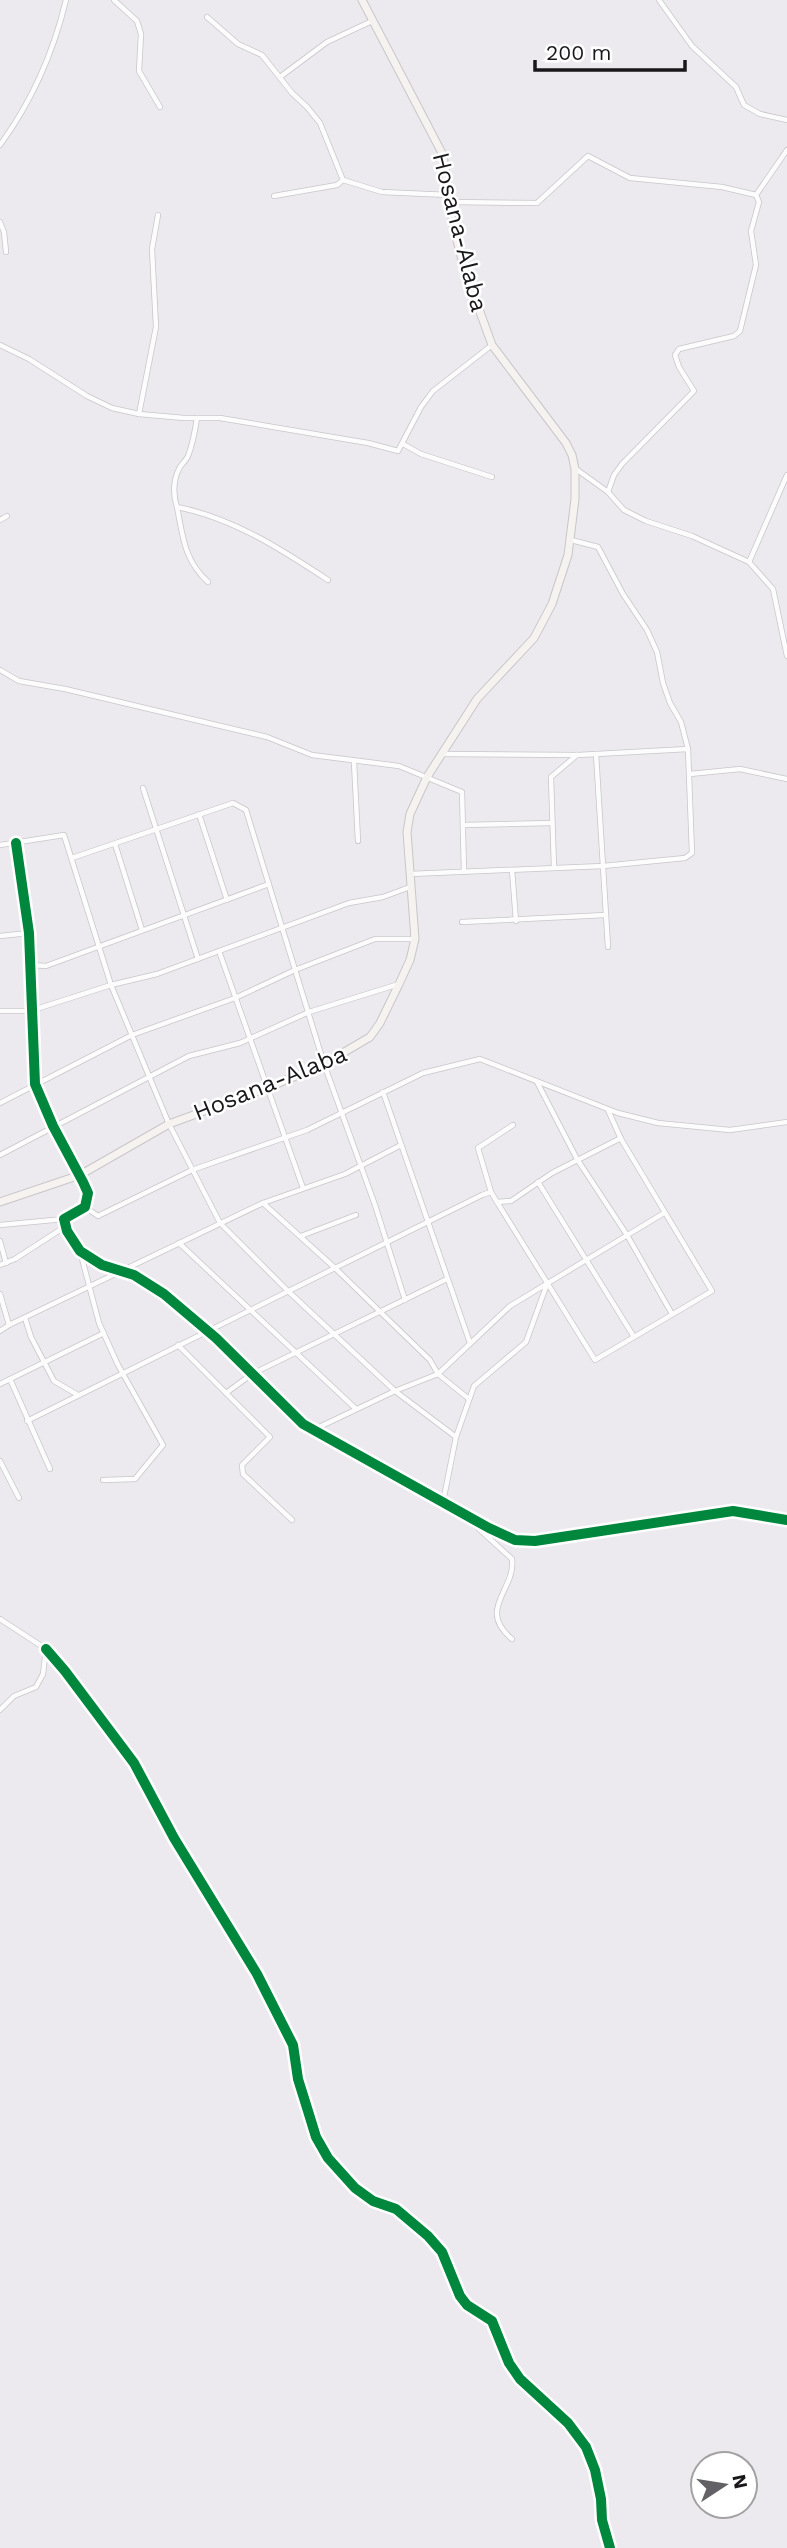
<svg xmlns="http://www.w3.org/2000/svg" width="787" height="2548" viewBox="0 0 787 2548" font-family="'Work Sans',sans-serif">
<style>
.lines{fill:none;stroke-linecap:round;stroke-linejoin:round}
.minor-casing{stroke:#c8c6c9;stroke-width:6}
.secondary-casing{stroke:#c8c6c9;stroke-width:9}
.minor{stroke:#fcfcfd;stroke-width:4.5}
.secondary{stroke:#f6f2ef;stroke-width:7}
.cycleway-casing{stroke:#fff;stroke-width:15}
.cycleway{stroke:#00873e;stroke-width:10}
.labels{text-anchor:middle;stroke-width:5;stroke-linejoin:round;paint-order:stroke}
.street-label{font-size:24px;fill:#19171a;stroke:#fff}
</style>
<rect width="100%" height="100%" fill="#edeaef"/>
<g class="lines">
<defs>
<g id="minor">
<polyline points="114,0 137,21 141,34 139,71 160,107"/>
<polyline points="659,0 692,46 736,87 744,105 760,114 787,120"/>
<polyline points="207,17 238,44 262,55 292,93 307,107 320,123 343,180 337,185 274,196"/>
<polyline points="280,77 327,42 372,21"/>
<path d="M0,145c33,-45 53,-91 66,-145"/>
<polyline points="343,180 382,192 449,195"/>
<polyline points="450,202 537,203 588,156 630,178 722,187 756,195 787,150"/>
<polyline points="0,222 4,232 6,252"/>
<polyline points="0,345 29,359 87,396 112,408 139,414 184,418 220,418 368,443 398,451 421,407 433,391 492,345"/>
<polyline points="139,414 156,327 152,249 158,215"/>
<path d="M197,418c-2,13 -4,26 -9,38 -2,5 -7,8 -9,13 -6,11 -6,27 -2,38 56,11 104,42 151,73"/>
<polyline points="403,444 421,454 492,477"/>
<polyline points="576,469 608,492 624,510 646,521 692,536 749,562 773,589 787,656"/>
<polyline points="608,492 614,475 622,464 694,391 679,367 675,355 679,349 734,336 740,331 756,265 751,231 759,202 756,195"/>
<path d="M177,507c6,30 7,53 31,75"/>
<polyline points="0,520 7,516"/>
<polyline points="571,540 598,547 623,594 647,630 657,652 663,683 670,703 681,722 688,749"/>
<polyline points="749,562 787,475"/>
<polyline points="0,670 19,681 65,689 267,737 312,755 399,766 462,792 464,872"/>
<polyline points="596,754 608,947"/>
<polyline points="354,762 358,841"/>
<polyline points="690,774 740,769 787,779"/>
<polyline points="143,788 198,959"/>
<polyline points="199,814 227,900"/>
<polyline points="463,825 552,823"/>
<polyline points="16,843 29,933 35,1084 53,1126 83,1182 88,1193 85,1207 64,1219 67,1231 80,1251 102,1265 134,1275 164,1294 216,1338 303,1424 489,1528 515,1540 535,1541 733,1511 787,1520"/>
<polyline points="115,844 142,930"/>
<polyline points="0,845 64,835 111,985 169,1124 220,1223 288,1291 395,1391 456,1437"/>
<polyline points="72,858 233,803 246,810 324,1064 375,1205 405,1300"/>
<polyline points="554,868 551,777 577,755"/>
<polyline points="512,870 516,921"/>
<polyline points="410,874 603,866 685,858 692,853 688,749 578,755 441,754"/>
<polyline points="462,922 606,915"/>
<polyline points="0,936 29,933"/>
<polyline points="219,951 303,1188"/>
<polyline points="32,965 46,966 269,884"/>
<polyline points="0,1011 30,1011 111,985 157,974 349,903 383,897 410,887"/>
<polyline points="537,1082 577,1159 627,1235 672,1314"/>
<polyline points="383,1092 470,1343"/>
<polyline points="0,1103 132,1035 235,998 295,970 375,939 415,939"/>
<polyline points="0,1155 189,1056 240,1043 309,1012 399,984"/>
<polyline points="538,1182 634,1337"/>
<polyline points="491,1192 478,1148 513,1125"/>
<polyline points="497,1202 595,1360 712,1291 621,1139 608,1110"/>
<polyline points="263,1203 335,1268 430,1360 438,1374 469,1399"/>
<polyline points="85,1207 98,1216 192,1170 307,1130 423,1073 480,1059 618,1113 658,1123 730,1130 787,1122"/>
<polyline points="0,1225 64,1219"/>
<polyline points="301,1236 356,1215"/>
<polyline points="0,1241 6,1263"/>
<polyline points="179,1243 355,1408"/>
<polyline points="80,1251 99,1323 118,1365 163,1445 135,1479 103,1480"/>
<polyline points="0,1265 15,1259 66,1226"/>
<polyline points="0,1294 9,1325 0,1331"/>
<polyline points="25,1318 31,1337 54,1381 78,1395"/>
<polyline points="9,1325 263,1203 345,1174 401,1145"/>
<polyline points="178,1345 270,1437 242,1465 243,1474 292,1520"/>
<polyline points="10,1379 50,1469"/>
<polyline points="0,1384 104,1333"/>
<polyline points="226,1393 252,1374 447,1279"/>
<polyline points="27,1421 482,1195 491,1192 497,1202 511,1201 552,1173 621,1138"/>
<polyline points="315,1429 395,1391 438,1374 510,1306 664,1213"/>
<polyline points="0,1461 19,1498"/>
<polyline points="443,1502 456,1437 474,1386 526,1342 547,1284"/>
<path d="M472,1519l7,10 33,30c4,31 -36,50 0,80"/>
<polyline points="0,1619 46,1649 43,1674 36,1687 14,1696 0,1710"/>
<polyline points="46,1649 65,1671 134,1763 174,1838 257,1974 293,2045 298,2079 308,2111 316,2137 328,2158 355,2188 373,2201 396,2209 428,2236 442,2252 460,2296 467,2305 492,2321 509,2363 520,2379 568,2423 586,2447 595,2470 601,2499 602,2520 610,2548"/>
</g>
<polyline id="secondary" points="0,1202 80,1175 169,1124 267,1088 324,1064 370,1037 380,1023 399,984 410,960 415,939 407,832 410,814 427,777 477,699 534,638 552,604 568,555 575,499 575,469 572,455 566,443 492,345 464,268 453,225 443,155 362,0"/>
</defs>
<use href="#minor" class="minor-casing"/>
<use href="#secondary" class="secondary-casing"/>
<use href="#minor" class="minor"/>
<use href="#secondary" class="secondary"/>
<defs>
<g id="cycleway">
<polyline points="16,843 29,933 35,1084 53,1126 83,1182 88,1193 85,1207 64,1219 67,1231 80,1251 102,1265 134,1275 164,1294 216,1338 303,1424 489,1528 515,1540 535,1541 733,1511 787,1520"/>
<polyline points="46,1649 65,1671 134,1763 174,1838 257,1974 293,2045 298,2079 308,2111 316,2137 328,2158 355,2188 373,2201 396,2209 428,2236 442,2252 460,2296 467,2305 492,2321 509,2363 520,2379 568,2423 586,2447 595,2470 601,2499 602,2520 610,2548"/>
</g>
</defs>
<use href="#cycleway" class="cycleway-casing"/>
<use href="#cycleway" class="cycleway"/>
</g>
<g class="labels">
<g class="street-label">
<text transform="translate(460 232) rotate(76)" y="8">Hosana-Alaba</text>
<text transform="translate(270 1083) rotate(-22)" y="8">Hosana-Alaba</text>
</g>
</g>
<g transform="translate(724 2485) rotate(78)"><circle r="33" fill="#ffffff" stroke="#a3a2a3" stroke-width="2"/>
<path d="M0-5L12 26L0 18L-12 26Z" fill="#636165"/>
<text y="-10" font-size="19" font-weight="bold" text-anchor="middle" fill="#19171a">N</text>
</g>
<path d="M535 60v10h150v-10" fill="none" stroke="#19171a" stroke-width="3.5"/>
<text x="546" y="60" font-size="21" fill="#19171a" stroke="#ffffff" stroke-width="5" paint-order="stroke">200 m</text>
</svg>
